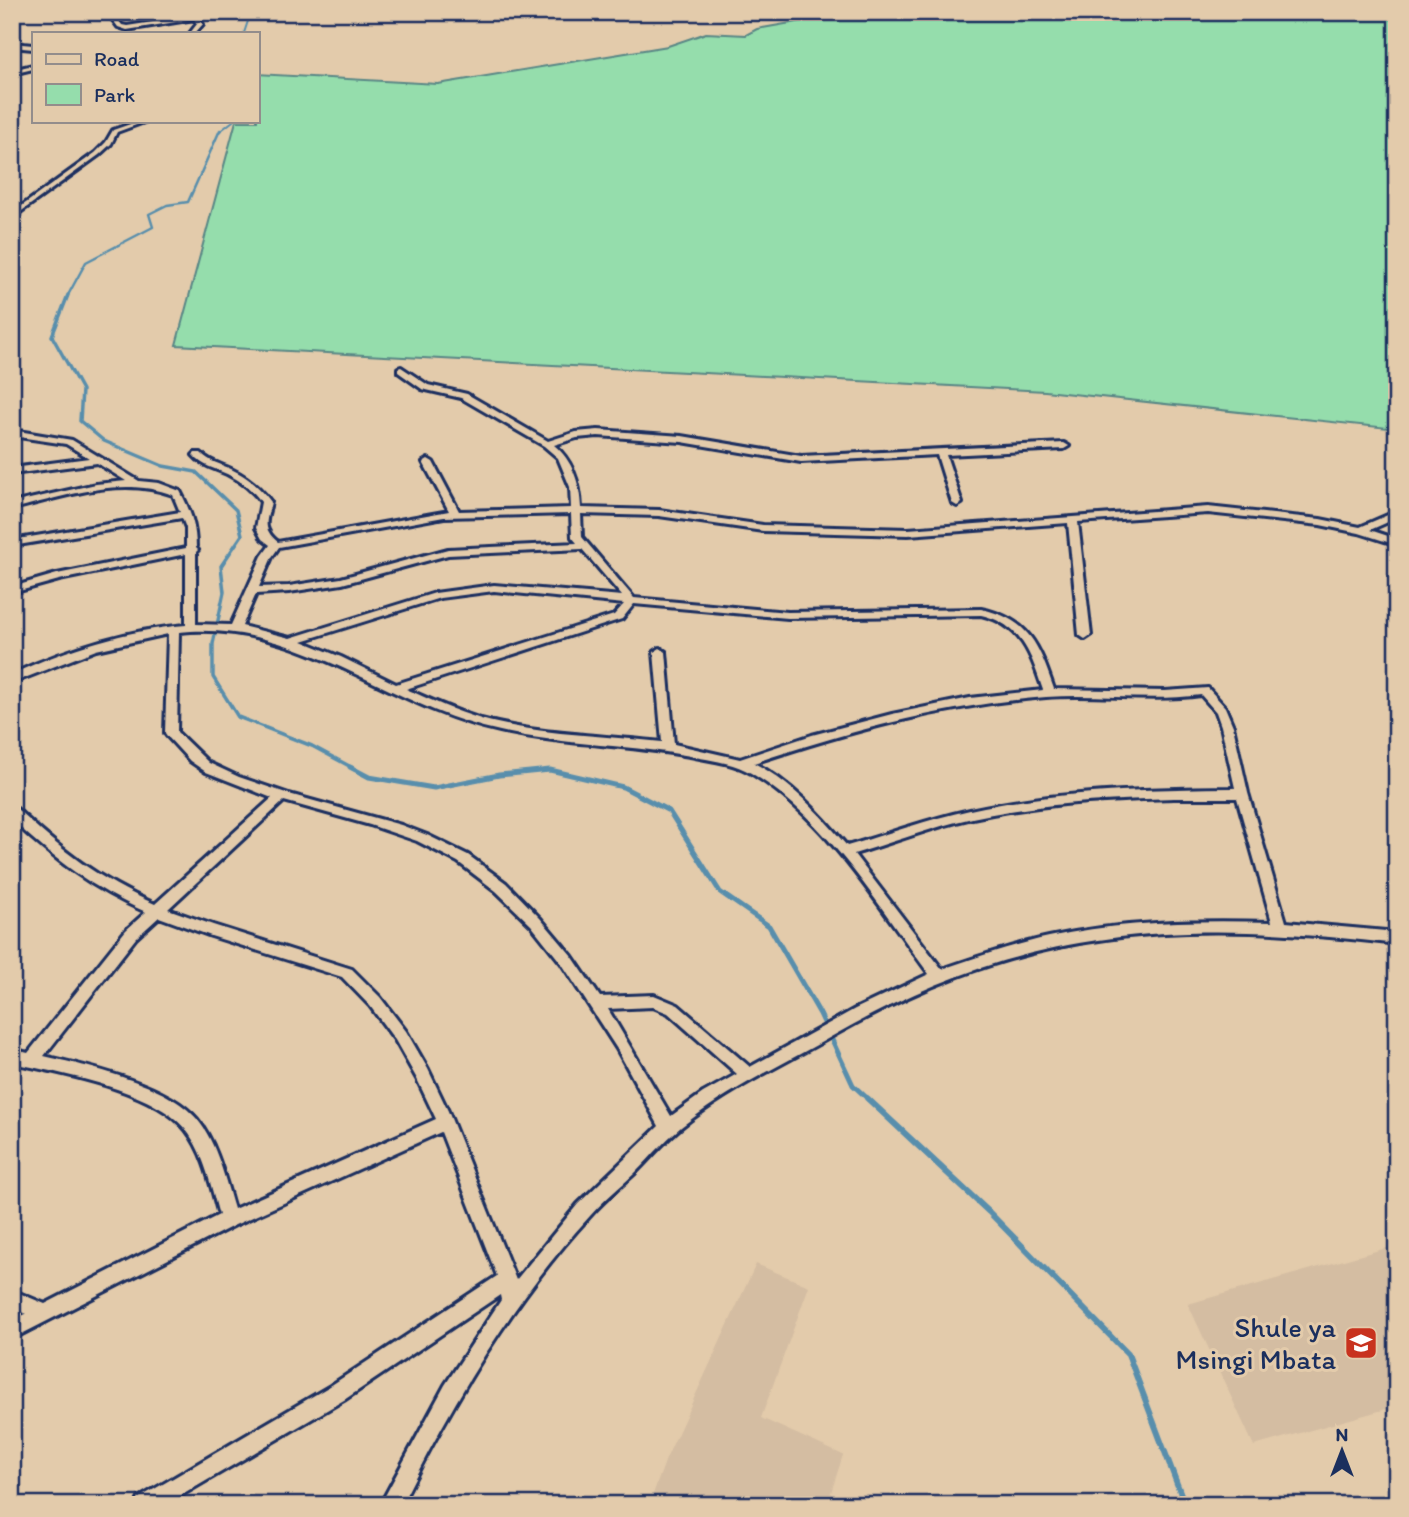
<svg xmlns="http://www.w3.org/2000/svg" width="1409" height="1517" viewBox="0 0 1409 1517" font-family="Itim,sans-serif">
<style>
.built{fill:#d4bda2}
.green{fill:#95ddac;stroke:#588685;stroke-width:2}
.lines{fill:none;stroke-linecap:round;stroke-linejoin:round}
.stream-far4{stroke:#588eac;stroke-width:2}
.stream-far3{stroke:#588eac;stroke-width:2.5}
.stream-far2{stroke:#588eac;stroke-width:3.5}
.stream-far1{stroke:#588eac;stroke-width:5}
.stream{stroke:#588eac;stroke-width:6}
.street-casing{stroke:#1b2f5e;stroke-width:6}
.street{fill:#e3cbab;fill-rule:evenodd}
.labels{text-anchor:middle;stroke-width:6;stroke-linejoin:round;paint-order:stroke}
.near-poi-label{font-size:28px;fill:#1b2f5e;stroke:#e3cbab;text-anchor:end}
</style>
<rect width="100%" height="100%" fill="#e3cbab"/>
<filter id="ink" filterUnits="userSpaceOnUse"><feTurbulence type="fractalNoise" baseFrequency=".0143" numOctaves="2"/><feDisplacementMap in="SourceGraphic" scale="14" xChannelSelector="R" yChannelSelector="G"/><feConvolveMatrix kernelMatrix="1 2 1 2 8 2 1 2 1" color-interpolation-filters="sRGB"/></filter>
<g filter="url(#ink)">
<g class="built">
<polygon points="1397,1245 1397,1406 1254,1446 1188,1304"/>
<polygon points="756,1264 809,1286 761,1418 843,1455 827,1505 649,1505 666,1459"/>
</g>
<polygon class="green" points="822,12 1397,12 1397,429 1045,391 176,345 236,121 257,121 257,74 438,84 668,46 706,33 746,35 757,29 819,18"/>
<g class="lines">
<g class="stream-far4">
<polyline points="244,33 248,21"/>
<polyline points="219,132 233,121"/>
</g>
<polyline class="stream-far3" points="67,297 86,262 153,227 149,214 167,205 188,202 220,130"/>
<polyline class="stream-far2" points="68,295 52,336 82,390 80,421 104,441 163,466 196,472 236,510 242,535 221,566 224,592 213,644 213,677 238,717 312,746 353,768"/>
<polyline class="stream-far1" points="350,767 369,777 434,788 499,775 550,770 623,787 669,811 720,892 769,926 820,1014 853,1085 869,1100"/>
<polyline class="stream" points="867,1098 989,1212 1128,1354 1185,1505"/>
<defs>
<g id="street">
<polygon points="107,12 112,12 122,25 127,26 192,16 190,12 194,12 203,24 195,33 190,33 197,24 194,19 127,30 118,27"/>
<polygon points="12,43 33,45 33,49 12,47"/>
<polygon points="33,65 33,69 12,74 12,70"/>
<polygon points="139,121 147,121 117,132 111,144 99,155 12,218 12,213 95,153 106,142 113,130"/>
<path d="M401,367l27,18 39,9 81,47 28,-9 22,-2 84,6 119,20 263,-13 5,3 -5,3 -118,6 16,48 -5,3 -5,-3 -15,-48 -136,7 -119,-20 -84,-6 -21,2 -23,7c19,16 26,38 27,63l78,2 104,15 145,4 300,-22 112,12 40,8 37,-16v7l-27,12 27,9v6l-38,-12 -39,-8 -112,-12 -130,9 13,113 -6,4 -6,-4 -11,-112 -160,12 -145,-4 -104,-15 -78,-2 1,23 52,61 154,14 193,-3c48,10 58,36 73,80l111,2 43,-3 17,19 8,19 15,67 38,129 111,10v12c-97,-11 -195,-19 -291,-5 -106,14 -192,50 -284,103 -45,25 -93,48 -133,79 -21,15 -36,34 -54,52 -15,14 -31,27 -45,43 -78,85 -137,185 -189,289h-21l65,-120 56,-85 -1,-5 -156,105 -179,105h-29l3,-7 191,-112 167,-110 -56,-144 -206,93 -223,114v-19l14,-6 -14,-6v-18l33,14 174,-89c-8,-28 -14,-61 -33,-85 -31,-40 -126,-57 -174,-67v-14l16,4 98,-123 20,-18c-54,-24 -91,-52 -134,-92v-13l5,2c45,42 81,70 138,95l117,-106 -66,-26 -16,-11 -23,-25 -2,-3 3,-99 -72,16 -84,33v-9c55,-25 114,-44 174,-49v-71l-127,26 -47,13v-6l45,-13 129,-26v-20l-4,-10 -170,28v-6l168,-28 -7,-17c-52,-20 -109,2 -161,14v-6l84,-19 30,-3 -29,-18 -85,11v-6l77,-10 -23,-14 -54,-8v-6l60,10 67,41 20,2 21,8c10,19 16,34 16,57l2,2 -2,2v72l35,1 31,-69 8,-11 -8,-6 -6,-11 5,-26c-9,-13 -20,-21 -34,-28 -13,-6 -25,-8 -34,-19l2,-2h6c8,9 20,11 30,16 17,8 29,18 40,33 -4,19 -10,26 7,40l171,-31 -26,-49 5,-3 5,3 26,49 112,-3 -1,-21 -12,-29 -14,-12 -83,-48 -39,-9 -24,-17v-4zM571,514l1,23 5,6 -129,6 -107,29 -52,8 -30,1 13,-30 7,-10 165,-30zM582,549l40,47 -128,-11 -59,8 -145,45 -48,-12 14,-32 33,-2 53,-8 106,-29zM494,591l130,13 -10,11 -218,69 -55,-27 -39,-16 138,-43zM634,604l154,14 193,-3c40,9 50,39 62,75l-73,8 -78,16 -80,21 -72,24 -66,-15 -8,-92 -6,-4 -6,4 8,90c-60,-7 -123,-7 -181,-23 -26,-8 -50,-19 -75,-30l216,-70zM191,631c117,-5 200,77 309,100 66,15 134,13 200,27 17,3 36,6 51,15 75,45 127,132 178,201l-74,35 -105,58 -72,-62 -24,-10 -54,2 -28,-41 -32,-38 -34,-35 -38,-28 -41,-20 -26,-10 -112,-31 -50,-17 -30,-14 -32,-31 2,-100zM1201,695l15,17 5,14 14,62c-89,1 -178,3 -265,22 -42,9 -82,24 -123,36 -26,-31 -56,-64 -93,-83 95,-32 192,-58 292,-66 52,-4 103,5 155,-2zM1174,798h63l35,124c-74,-2 -150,-1 -223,15 -37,8 -72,20 -107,32l-88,-115c34,-10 68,-23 102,-32 72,-18 145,-22 218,-24zM284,801l86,24 47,16 41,21 38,29 35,34 31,39 55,85 42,77 -81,78 -62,76 -68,-169 -20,-42 -22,-38 -26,-34 -28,-28 -139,-44 -45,-16zM159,917l52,19 131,41 28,29 25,34 22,39 19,40 -202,90c-9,-30 -17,-66 -37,-90 -29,-35 -110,-53 -153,-63l92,-118zM653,1007l15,6 69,61 -34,19 -32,23 -63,-107z"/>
</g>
</defs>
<use href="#street" class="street-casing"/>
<use href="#street" class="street"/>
</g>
</g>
<defs>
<symbol id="school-square" viewBox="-11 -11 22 22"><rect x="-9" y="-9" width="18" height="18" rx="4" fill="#c8321e" stroke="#e3cbab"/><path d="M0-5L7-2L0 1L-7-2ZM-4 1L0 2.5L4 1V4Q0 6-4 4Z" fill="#fff"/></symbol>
</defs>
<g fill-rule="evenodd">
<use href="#school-square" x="1342" y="1324" width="38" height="38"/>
</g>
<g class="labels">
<g class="near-poi-label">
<text x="1336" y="1337">Shule ya<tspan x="1336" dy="32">Msingi Mbata</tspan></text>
</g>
</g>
<rect width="1409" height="1517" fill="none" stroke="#e3cbab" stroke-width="42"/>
<rect x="21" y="21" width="1367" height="1475" fill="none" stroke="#1b2f5e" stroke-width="2.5" filter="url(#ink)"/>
<rect x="32" y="32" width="228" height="91" fill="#e3cbab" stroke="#938d8c" stroke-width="2"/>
<rect x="46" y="54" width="35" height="10" fill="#e3cbab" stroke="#938d8c" stroke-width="2"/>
<text x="94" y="66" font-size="21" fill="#1b2f5e">Road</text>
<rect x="46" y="84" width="35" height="21" fill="#95ddac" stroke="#938d8c" stroke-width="2"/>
<text x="94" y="102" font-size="21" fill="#1b2f5e">Park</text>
<g transform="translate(1342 1451)" stroke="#e3cbab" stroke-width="5" paint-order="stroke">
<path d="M0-5L12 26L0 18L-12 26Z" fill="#1b2f5e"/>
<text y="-10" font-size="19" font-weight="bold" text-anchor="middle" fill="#1b2f5e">N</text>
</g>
</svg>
